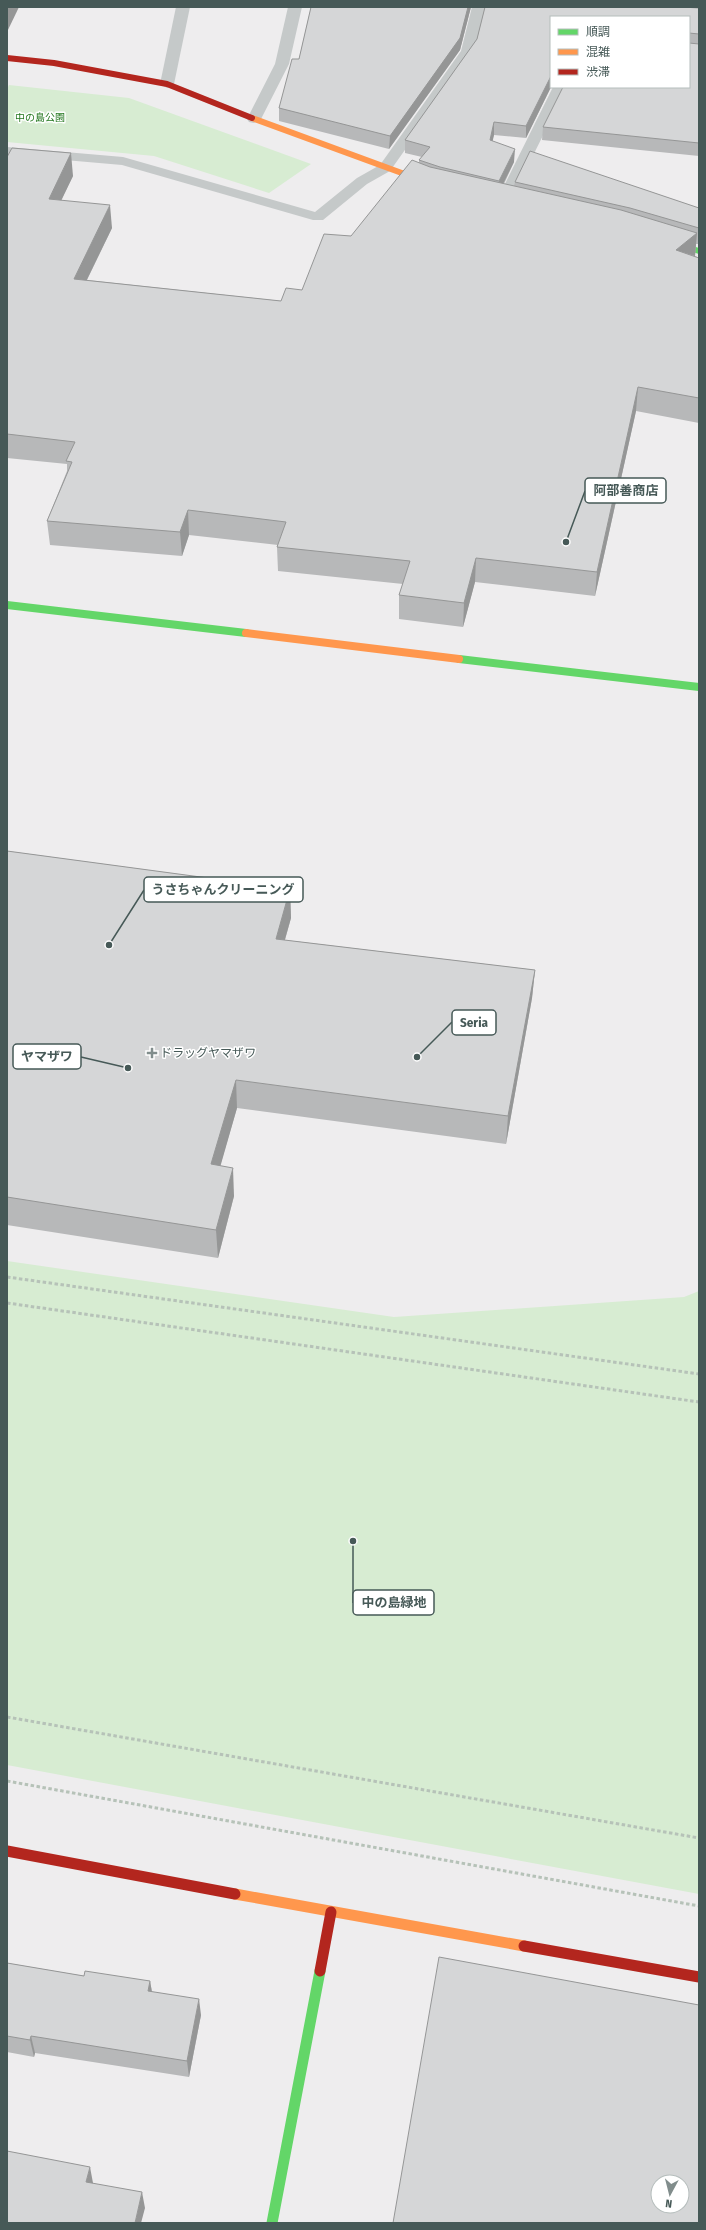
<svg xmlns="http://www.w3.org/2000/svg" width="706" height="2230" viewBox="0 0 706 2230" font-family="'Fira Sans Condensed','Noto Sans JP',sans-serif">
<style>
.green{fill:#d7ecd2}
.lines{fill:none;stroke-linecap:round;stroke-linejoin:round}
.path{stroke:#b6c2b8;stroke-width:3;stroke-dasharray:3.5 2.5;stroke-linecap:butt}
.street{fill:#c5c9c9;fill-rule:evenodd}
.fast-far2{stroke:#63d668;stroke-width:6}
.fast-far1{stroke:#63d668;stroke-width:8}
.fast{stroke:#63d668;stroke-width:11}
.slow-far2{stroke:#ff974d;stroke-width:6}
.slow-far1{stroke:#ff974d;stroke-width:8}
.slow{stroke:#ff974d;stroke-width:11}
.jam-far1{stroke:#b3261e;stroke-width:6}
.jam{stroke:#b3261e;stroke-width:11}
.wall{fill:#b7b8b9}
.shaded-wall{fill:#959696}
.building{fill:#d5d6d7;stroke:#959696;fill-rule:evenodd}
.poi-dot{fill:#818d8c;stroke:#fff;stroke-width:1.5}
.labels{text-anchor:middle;stroke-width:3;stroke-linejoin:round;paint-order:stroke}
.far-park-label{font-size:10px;fill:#20751b;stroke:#fff}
.poi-label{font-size:12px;fill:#465957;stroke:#fff;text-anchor:start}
.leader{fill:none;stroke:#465957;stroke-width:1.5}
.callout-dot{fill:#465957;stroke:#fff;stroke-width:1.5}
.callout{fill:#fff;stroke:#465957;stroke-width:1.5}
.callout-label{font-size:13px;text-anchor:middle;font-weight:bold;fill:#465957}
</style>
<rect width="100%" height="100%" fill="#eeedee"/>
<g class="green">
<polygon points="9,85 129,98 311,164 269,193 154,156 7,142 7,89"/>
<polygon points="7,1261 394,1317 684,1297 699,1291 699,1894 7,1765"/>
</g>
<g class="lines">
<g class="path">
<polyline points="7,1277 699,1374"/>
<polyline points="7,1303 699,1402"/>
<polyline points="7,1717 699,1838"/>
<polyline points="7,1781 699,1906"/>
</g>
<g class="street">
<polygon points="176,7 190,7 174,84 167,88 160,84"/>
<polygon points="288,7 302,7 289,64 261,119 254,123 249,122 247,119 275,64"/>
<polygon points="472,7 486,7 475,51 390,171 367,184 323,220 313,220 122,165 7,155 7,147 123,157 315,212 357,178 380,165 461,51"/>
<polygon points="553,87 567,87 511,200 509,203 499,203 497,200"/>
</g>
<polyline class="fast-far2" points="667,241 699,251"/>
<g class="fast-far1">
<polyline points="7,605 246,633"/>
<polyline points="459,659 699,687"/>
</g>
<polyline class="fast" points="272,2223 320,1971"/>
<polyline class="slow-far2" points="252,118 429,183"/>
<polyline class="slow-far1" points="246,633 459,659"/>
<polyline class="slow" points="235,1894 524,1946"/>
<polyline class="jam-far1" points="7,58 54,63 167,84 252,118"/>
<g class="jam">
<polyline points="7,1851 235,1894"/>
<polyline points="524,1946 699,1977"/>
<polyline points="320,1971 331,1912"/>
</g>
</g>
<g class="wall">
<polygon points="311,7 471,7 460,50 389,149 279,121 279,108 299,59"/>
<polygon points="485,7 699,7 699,156 542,140 543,127 689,87 551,17 551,87 526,138 494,135 492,141 514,162 504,184 514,186 515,182 699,208 699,244 696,244 695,256 699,258 699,423 636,411 595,596 475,582 463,627 399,619 399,595 403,584 278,571 277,547 278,545 189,535 182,556 50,545 47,521 67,471 67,464 7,458 7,157 73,176 61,200 112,228 87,280 281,301 302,290 419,163 419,160 422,157 405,153 405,140 477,39"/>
<polygon points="7,851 290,889 291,918 285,940 535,970 532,998 506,1144 237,1108 220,1166 234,1196 218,1258 7,1225"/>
<polygon points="7,1963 84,1976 150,1981 152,1992 201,2015 189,2077 35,2053 34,2057 7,2052"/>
</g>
<g class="shaded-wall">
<polygon points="7,7 19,7 7,32"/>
<polygon points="468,7 471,7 460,50 389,149 390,136"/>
<polygon points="551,76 551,87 526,138 526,126"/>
<polygon points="494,122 494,135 490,153 490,140"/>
<polygon points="515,149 514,162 498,194 499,181"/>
<polygon points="71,153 73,176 51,222 49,199"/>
<polygon points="110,205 112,228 76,302 74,279"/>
<polygon points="697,233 695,256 676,250"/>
<polygon points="638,387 636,411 595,596 597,572"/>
<polygon points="188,510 189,535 182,556 180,532"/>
<polygon points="476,558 475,582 463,627 464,603"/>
<polygon points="290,889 291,918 277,967 276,939"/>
<polygon points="535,970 532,998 506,1144 508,1116"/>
<polygon points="236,1080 237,1108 213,1192 211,1164"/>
<polygon points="233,1168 234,1196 218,1258 216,1230"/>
<polygon points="150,1981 153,1998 148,1991"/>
<polygon points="199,1999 201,2015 189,2077 187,2061"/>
<polygon points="31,2036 35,2053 34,2057 30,2040"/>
<polygon points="90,2167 93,2183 89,2198 86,2182"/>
<polygon points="142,2192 145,2208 141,2223 135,2223"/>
</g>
<g class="building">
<polygon points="311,7 468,7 460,38 390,136 279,108 292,59 299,59"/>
<polygon points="485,7 682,7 699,8 699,34 689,33 689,43 699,44 699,143 543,127 563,87 689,87 689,17 551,17 551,76 526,126 494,122 490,140 515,149 499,181 440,167 419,160 430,147 405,140 477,39"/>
<polygon points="12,148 71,153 49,199 110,205 74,279 281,301 286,288 302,290 324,234 351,236 412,160 430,167 621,210 697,233 676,250 699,258 699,398 638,387 597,572 476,558 464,603 399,595 410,561 277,547 286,522 188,510 180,532 47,521 72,462 66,461 75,442 7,434 7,157"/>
<polygon points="530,151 699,208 699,228 630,208 515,182"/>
<polygon points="7,851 290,889 276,939 535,970 508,1116 236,1080 211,1164 233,1168 216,1230 7,1197"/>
<path d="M439,1957l260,48v218h-306zM658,2182h24v24h-24z"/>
<polygon points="7,1963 84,1976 85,1971 150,1981 148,1991 199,1999 187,2061 31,2036 30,2040 7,2036"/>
<polygon points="7,2151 90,2167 86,2182 142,2192 135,2223 7,2223"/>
</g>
<path class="poi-dot" d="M150 1047h4v4h4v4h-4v4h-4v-4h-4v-4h4z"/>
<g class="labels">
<g class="far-park-label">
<text x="40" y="121">中の島公園</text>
</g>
<g class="poi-label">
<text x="160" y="1057">ドラッグヤマザワ</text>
</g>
</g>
<path class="leader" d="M566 542L585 491M109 945L144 890M417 1057L452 1022M128 1068L81 1057M353 1541L353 1603"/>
<g class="callout-dot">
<circle cx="566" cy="542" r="4"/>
<circle cx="109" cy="945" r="4"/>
<circle cx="417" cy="1057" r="4"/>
<circle cx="128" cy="1068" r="4"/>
<circle cx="353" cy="1541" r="4"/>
</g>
<g class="callout">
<rect x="585" y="478" width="81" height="25" rx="4"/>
<rect x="144" y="877" width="159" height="25" rx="4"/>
<rect x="452" y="1010" width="44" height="25" rx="4"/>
<rect x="13" y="1044" width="68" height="25" rx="4"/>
<rect x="353" y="1590" width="81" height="25" rx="4"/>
</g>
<g class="callout-label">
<text x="626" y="495">阿部善商店</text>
<text x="223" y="894">うさちゃんクリーニング</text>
<text x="474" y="1027">Seria</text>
<text x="47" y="1061">ヤマザワ</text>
<text x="394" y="1607">中の島緑地</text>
</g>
<rect width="706" height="2230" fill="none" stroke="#465957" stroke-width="16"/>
<rect x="550" y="16" width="140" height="72" fill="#ffffff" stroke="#b5bdbc"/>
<rect x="558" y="29" width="20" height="6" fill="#63d668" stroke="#b5bdbc"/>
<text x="586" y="36" font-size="12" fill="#465957">順調</text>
<rect x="558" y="49" width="20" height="6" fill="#ff974d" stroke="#b5bdbc"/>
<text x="586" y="56" font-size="12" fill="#465957">混雑</text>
<rect x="558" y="69" width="20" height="6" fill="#b3261e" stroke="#b5bdbc"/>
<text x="586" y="76" font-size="12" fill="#465957">渋滞</text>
<g transform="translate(670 2194) rotate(187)"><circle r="19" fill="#ffffff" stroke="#b5bdbc"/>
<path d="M0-3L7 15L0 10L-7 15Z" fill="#818d8c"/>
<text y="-6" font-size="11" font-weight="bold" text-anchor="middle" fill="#465957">N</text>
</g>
</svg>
